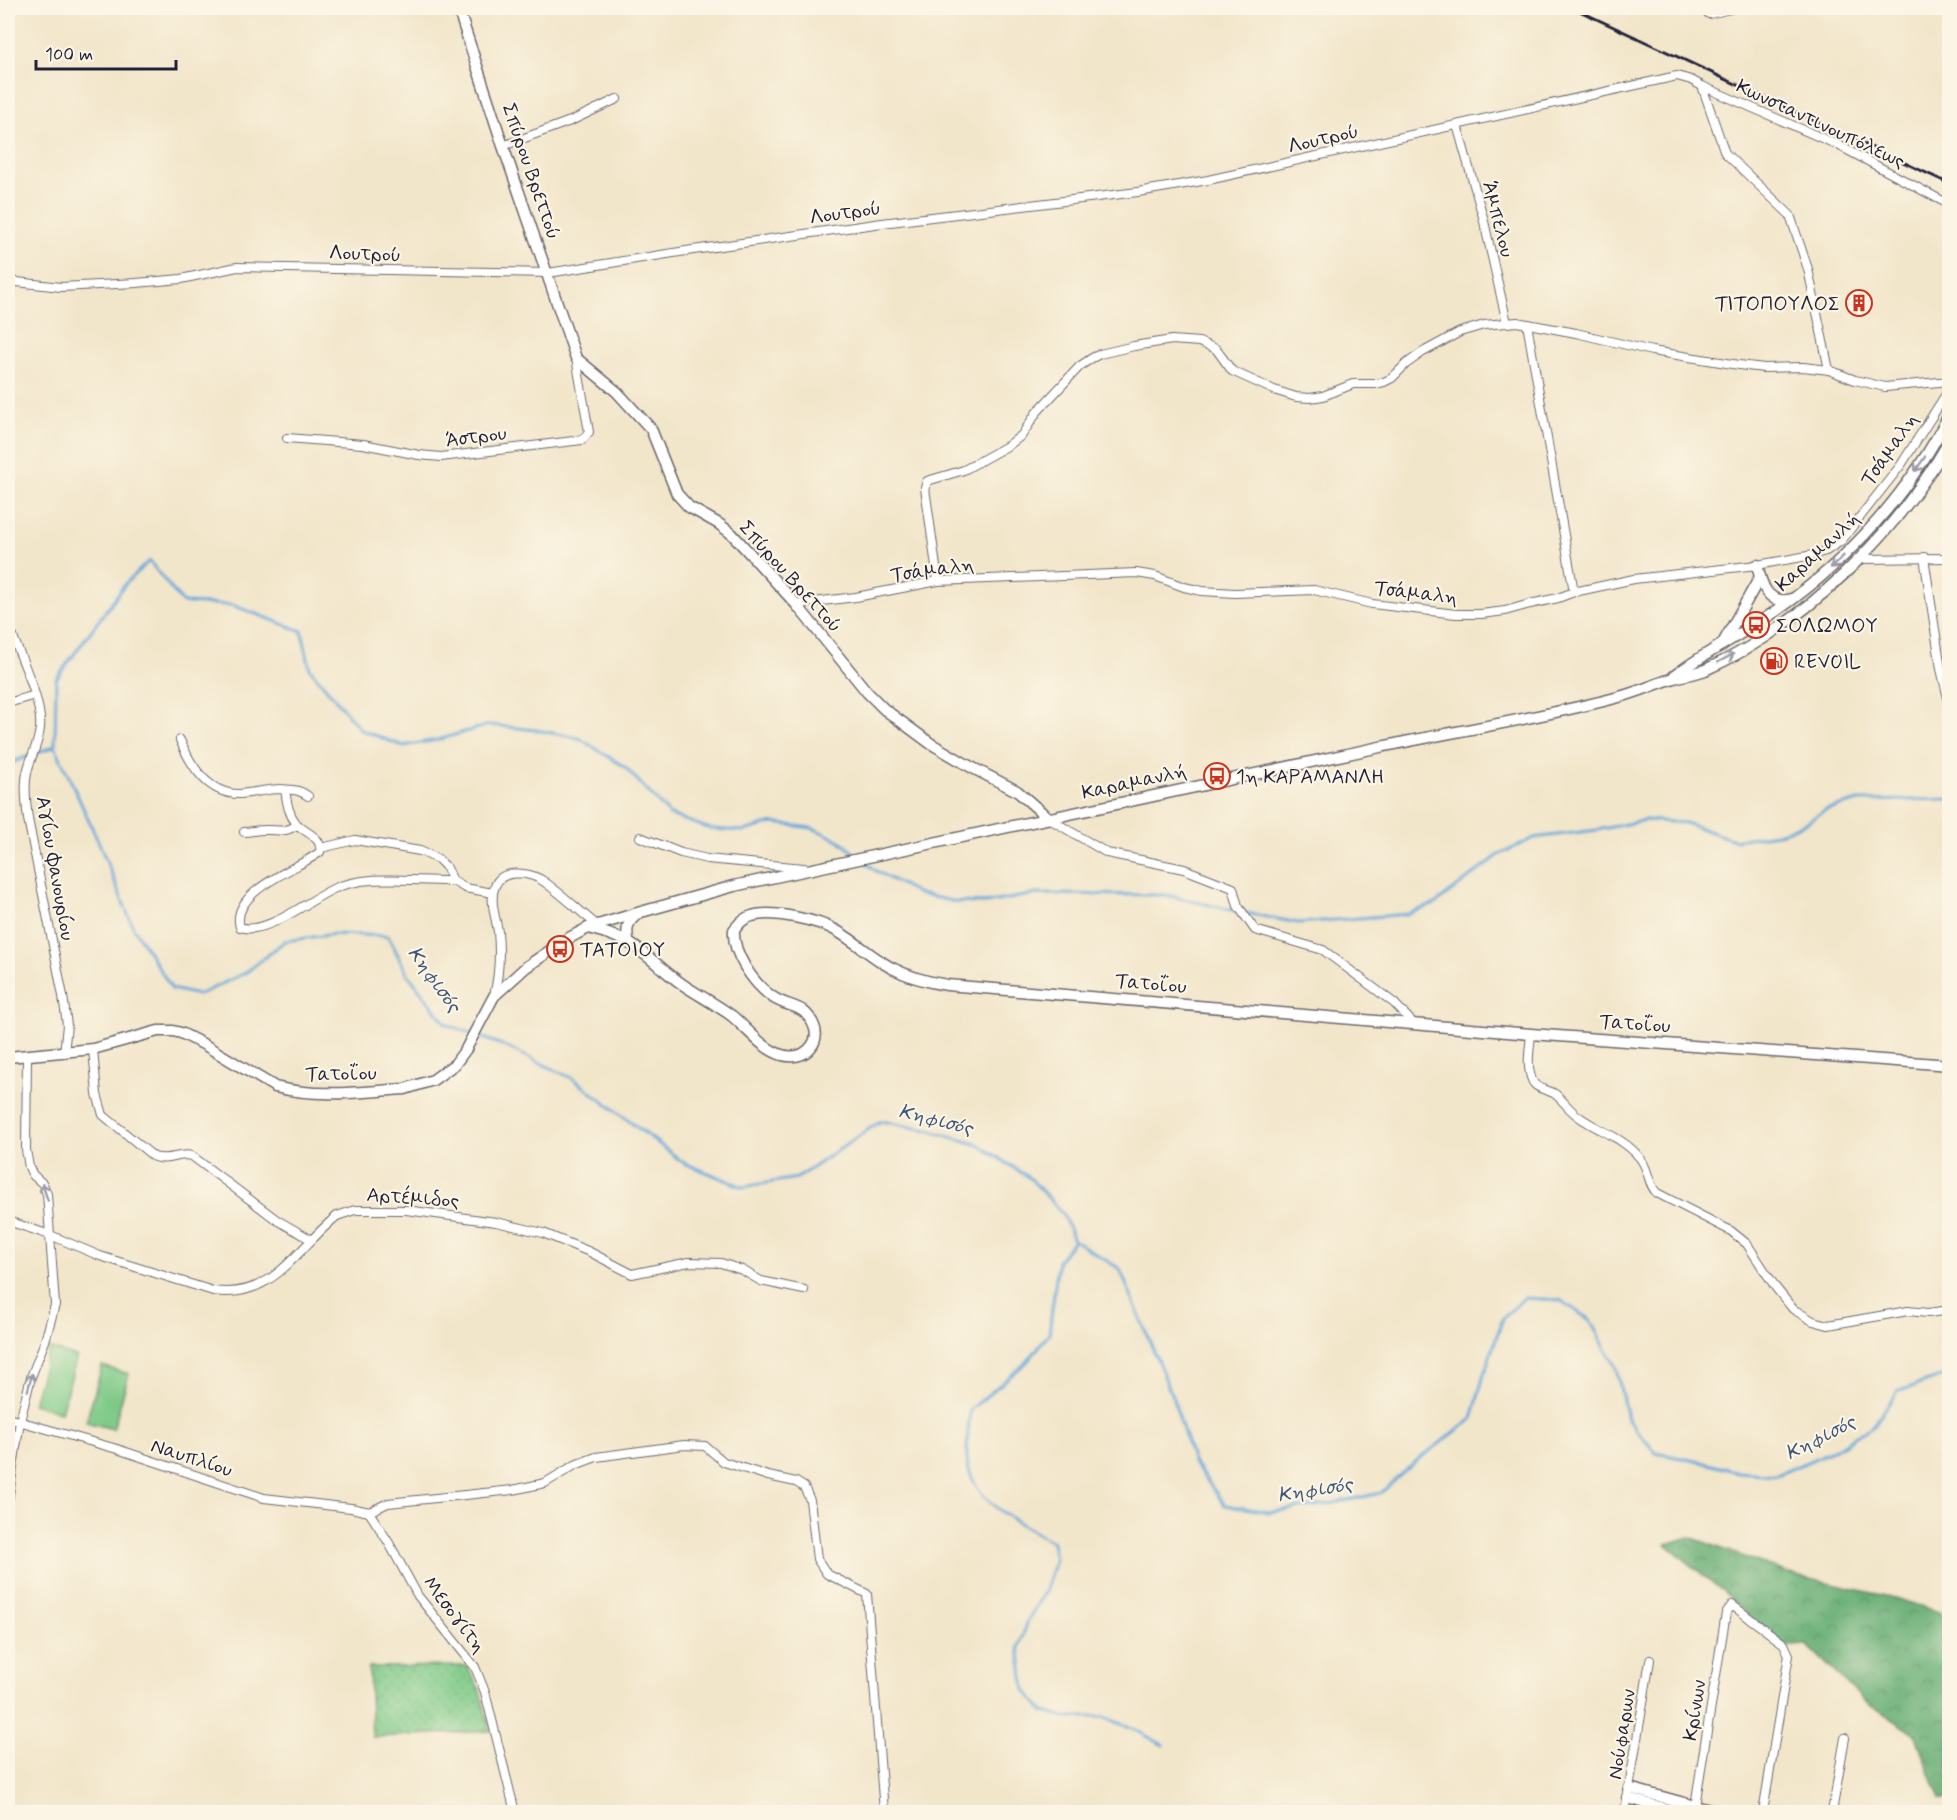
<svg xmlns="http://www.w3.org/2000/svg" width="1957" height="1820" viewBox="0 0 1957 1820" font-family="Mynerve,sans-serif">
<style>
.grass{fill:url(#grass-dots);stroke:#507662;stroke-width:1.5}
.forest{fill:url(#forest-crowns);stroke:#446858;stroke-width:1.5}
.park{fill:#7fca88;stroke:#507662;stroke-width:1.5}
.lines{fill:none;stroke-linecap:round;stroke-linejoin:round}
.stream{stroke:#66a7da;stroke-width:3}
.street-casing{stroke:#6b676d;stroke-width:10}
.secondary-casing{stroke:#6b676d;stroke-width:13}
.street{stroke:#fff;stroke-width:8}
.secondary{stroke:#fff;stroke-width:10}
.rail{stroke:#22223b;stroke-width:3}
.oneway{stroke:#9c9ca7}
.labels{text-anchor:middle;stroke-width:4.5;stroke-linejoin:round;paint-order:stroke}
.street-label{font-size:20px;fill:#22223b;stroke:#fcf5e5}
.poi-label{font-size:20px;fill:#22223b;stroke:#fcf5e5;text-anchor:start}
.water-label{font-size:21px;font-style:italic;fill:#3d577b;stroke:#fcf5e5}
</style>
<defs>
<pattern id="grass-dots" width="8" height="8" patternUnits="userSpaceOnUse" patternTransform="scale(1.5)"><rect width="8" height="8" fill="#7fca88"/><path d="M2 2h.1M6 6h.1" fill="none" stroke="#6dad76" stroke-width="1.8" stroke-linecap="round"/></pattern>
<pattern id="forest-crowns" width="20" height="18" patternUnits="userSpaceOnUse" patternTransform="scale(1.5)"><rect width="20" height="18" fill="#67ae74"/><path d="M2 6a3 3 0 1 1 6 0M12 15a3 3 0 1 1 6 0" fill="none" stroke="#548d60"/></pattern>
</defs>
<rect width="100%" height="100%" fill="#fcf5e5"/>
<filter id="ink" filterUnits="userSpaceOnUse"><feTurbulence type="fractalNoise" baseFrequency=".0167" numOctaves="2"/><feDisplacementMap in="SourceGraphic" scale="12" xChannelSelector="R" yChannelSelector="G"/><feConvolveMatrix kernelMatrix="1 2 1 2 8 2 1 2 1" color-interpolation-filters="sRGB"/></filter>
<filter id="wash" filterUnits="userSpaceOnUse"><feTurbulence type="fractalNoise" baseFrequency=".008" numOctaves="4" result="noise"/><feDisplacementMap in="SourceGraphic" scale="24" xChannelSelector="R" yChannelSelector="G"/><feGaussianBlur stdDeviation="1.35" result="paint"/><feColorMatrix in="noise" values="0 0 0 0 0 0 0 0 0 0 0 0 0 0 0 0 0 1.4 0 .05"/><feComposite in="paint" operator="in"/></filter>
<g filter="url(#wash)">
<rect width="100%" height="100%" fill="#f2e6ca"/>
<polygon class="grass" points="467,1666 479,1688 491,1731 372,1737 369,1667"/>
<polygon class="forest" points="1690,1537 1797,1576 1895,1598 1949,1615 1949,1800 1940,1799 1915,1734 1862,1699 1807,1645 1780,1647 1726,1594 1666,1544"/>
<g class="park">
<polygon points="49,1348 77,1357 61,1412 33,1404"/>
<polygon points="102,1366 129,1374 113,1429 86,1422"/>
</g>
<g class="lines">
<g class="stream">
<polyline points="55,746 56,679 126,583 149,561 183,603 232,605 302,631 310,669 361,730 403,746 437,740 489,725 536,730 579,738 625,767 670,815 711,829 744,831 773,823 812,828 839,840 859,857"/>
<polyline points="8,764 55,746 99,843 133,927 172,989 198,995 245,973 285,941 335,934 388,936 407,973 446,1024 502,1045 574,1079 684,1163 743,1187 797,1178 881,1121 931,1131 979,1145 1031,1179 1062,1213 1074,1240 1120,1269 1173,1398 1193,1462 1225,1505 1270,1512 1330,1504 1381,1493 1415,1462 1472,1419 1484,1374 1503,1318 1524,1298 1560,1300 1590,1320 1616,1368 1627,1419 1656,1453 1701,1462 1738,1472 1777,1475 1830,1452 1874,1425 1897,1392 1940,1377 1950,1375"/>
<polyline points="864,861 876,871 919,894 956,902 985,903 1036,894 1166,895 1240,912"/>
<polyline points="1246,913 1298,923 1408,914 1435,904 1499,855 1534,838 1597,830 1646,820 1685,823 1734,840 1777,834 1806,823 1825,810 1859,801 1950,799"/>
<path d="M1074,1240l-16,21 -9,73 -22,28 -57,48c-1,13 -5,44 -2,56 9,39 53,58 84,76l3,18 -10,31 -17,29 -9,27 6,43 19,22 19,5h40l29,11 31,17"/>
</g>
</g>
</g>
<g filter="url(#ink)">
<g class="lines">
<defs>
<g id="street">
<polyline points="1701,8 1709,14 1735,8"/>
<polyline points="1702,86 1725,153 1790,215 1808,269 1829,370"/>
<polyline points="1457,125 1483,217 1507,323"/>
<polyline points="503,146 573,120 617,99"/>
<polyline points="8,281 61,287 136,283 181,279 237,267 548,273 686,251 882,223 1138,192 1208,180 1677,76 1691,80 1702,86 1838,145 1950,205"/>
<polyline points="1527,324 1574,592"/>
<polyline points="287,438 363,444 419,455 441,457 582,440 589,432 576,358"/>
<polyline points="1924,557 1941,669 1947,694 1950,696"/>
<polyline points="1860,559 1950,558"/>
<polyline points="938,581 925,488 927,481 964,470 1009,445 1022,435 1037,412 1080,366 1092,358 1100,354 1134,346 1172,340 1199,342 1216,349 1232,371 1274,390 1296,397 1310,398 1323,396 1353,384 1377,384 1384,382 1392,378 1406,364 1423,352 1460,332 1484,325 1517,322 1576,333 1652,351 1739,365 1764,368 1803,367 1829,370 1855,380 1885,387 1950,381"/>
<polyline points="796,604 856,597 938,581 1136,573 1155,576 1184,587 1202,591 1235,593 1314,590 1372,604 1456,614 1481,614 1505,611 1530,604 1558,598 1574,592 1634,579 1757,565 1808,556 1826,551 1841,541 1901,465 1950,388"/>
<path d="M8,623c9,28 35,77 32,105 -1,15 -10,30 -13,45 -3,14 -1,31 1,46l35,177 4,29 -3,28"/>
<polyline points="1947,694 1950,720"/>
<polyline points="8,703 35,695"/>
<path d="M180,740c11,26 28,54 59,54 15,-1 28,-5 42,-5 12,1 17,0 27,7"/>
<path d="M285,790c2,12 3,23 11,33 8,10 27,13 24,29 -20,16 -91,39 -80,75 26,9 69,-27 93,-38 35,-16 82,-7 120,-8l12,7 28,5"/>
<polyline points="1048,818 1107,853 1184,869 1233,888 1238,906 1255,930 1323,950 1394,1003 1412,1022"/>
<path d="M244,832c6,0 13,-2 20,-2 15,-1 19,4 33,-5"/>
<polyline points="640,837 681,853 707,859 804,868"/>
<polyline points="321,848 355,840 420,851 438,859 447,868 453,881"/>
<path d="M494,996c5,-21 6,-43 4,-64 -2,-14 -9,-32 -3,-46 6,-17 32,-14 45,-7 19,12 39,32 57,46"/>
<path d="M1531,1034c-1,14 -5,32 1,46 3,9 15,9 23,14 8,6 14,16 23,22 20,15 45,21 61,41 10,10 8,27 18,36l74,38 16,13 29,44 17,21 20,12 15,4 80,-14 20,2 22,-3"/>
<path d="M93,1049l4,45 6,21 51,42c18,5 25,-5 38,-1l85,64 33,19"/>
<path d="M8,1221l42,14 50,21 113,35c60,9 82,-41 124,-75l18,-6h51l90,12 47,11 47,19 42,22 57,-12 32,1 21,7 19,11 43,9"/>
<polyline points="8,1418 117,1449 264,1498 351,1508 369,1512"/>
<polyline points="8,1501 20,1421 31,1377 45,1341 55,1305 47,1194 43,1184 33,1175 29,1167 26,1150 27,1056"/>
<polyline points="369,1512 388,1503 513,1490 545,1483 575,1465 596,1457 684,1445 705,1446 724,1462 768,1476 796,1482 804,1487 810,1500 817,1559 827,1574 867,1594 884,1812"/>
<polyline points="369,1512 389,1543 418,1596 475,1667 485,1692 515,1812"/>
<polyline points="1625,1812 1650,1660"/>
<polyline points="1694,1812 1726,1613 1732,1605 1784,1644 1789,1655 1763,1812"/>
<polyline points="1832,1812 1845,1738"/>
</g>
<g id="secondary">
<polyline points="458,8 503,146 576,358 617,392 651,429 677,494 689,507 719,524 732,534 796,604 867,692 884,709 930,743 971,767 1017,791 1047,817"/>
<path d="M1757,565c4,18 10,41 34,34"/>
<polyline points="1722,645 1760,577"/>
<path d="M1674,676c33,-25 71,-43 105,-67 70,-49 133,-119 171,-196"/>
<path d="M588,928c16,4 33,9 47,19 16,11 30,25 47,37 16,11 34,20 50,32 16,13 30,33 50,39 11,3 22,1 29,-8 5,-6 6,-14 3,-21 -10,-24 -26,-17 -43,-30 -18,-13 -39,-43 -37,-66 5,-6 9,-12 18,-14 20,-6 66,4 85,15 19,11 35,26 53,36 19,10 36,15 57,18l584,49 419,31"/>
<path d="M628,939c-2,-12 0,-18 10,-25"/>
<path d="M8,1057l85,-8 65,-18h15l8,2 22,11 72,43c43,11 86,5 130,2l28,-9 22,-16 11,-15 28,-53 32,-29 43,-29 19,-10 53,-16 93,-26 55,-12c197,-41 394,-85 591,-127 80,-17 161,-29 239,-50 19,-5 36,-13 55,-19 10,-3 21,-4 31,-8 99,-44 191,-136 245,-230"/>
<polyline points="1629,1788 1717,1812"/>
<polyline points="1628,1798 1677,1812"/>
</g>
</defs>
<use href="#street" class="street-casing"/>
<use href="#secondary" class="secondary-casing"/>
<use href="#street" class="street"/>
<use href="#secondary" class="secondary"/>
<polyline class="rail" points="1573,8 1950,184"/>
</g>
<defs><path id="oneway-shaft" d="M-6 0H5M1.5-3L5.5 0L1.5 3" fill="none" stroke-width="1.6" stroke-linecap="round" stroke-linejoin="round" transform="scale(1.5)"/></defs>
<g class="oneway">
<use href="#oneway-shaft" transform="translate(1920 464) rotate(125)"/>
<use href="#oneway-shaft" transform="translate(1837 562) rotate(137)"/>
<use href="#oneway-shaft" transform="translate(1726 658) rotate(-28)"/>
<use href="#oneway-shaft" transform="translate(45 1192) rotate(-108)"/>
<use href="#oneway-shaft" transform="translate(30 1382) rotate(-75)"/>
</g>
</g>
<defs>
<symbol id="building-ring" viewBox="-11 -11 22 22"><circle r="9.5" fill="#fcf5e5" stroke="#c8321e" stroke-width="1.5"/><path d="M-4-6H4V6H1V3H-1V6H-4ZM-2.5-4.3h1.7v1.8h-1.7ZM.8-4.3h1.7v1.8H.8ZM-2.5-1h1.7V.8h-1.7ZM.8-1h1.7V.8H.8Z" fill="#c8321e"/></symbol>
<symbol id="bus-ring" viewBox="-11 -11 22 22"><circle r="9.5" fill="#fcf5e5" stroke="#c8321e" stroke-width="1.5"/><path d="M-5-6H5V4H4V6H2V4H-2V6H-4V4H-5ZM-3.5-4V0h7V-4ZM-3.5 1.2v1.5H-2V1.2ZM2 1.2v1.5H3.5V1.2Z" fill="#c8321e"/></symbol>
<symbol id="fuel-ring" viewBox="-11 -11 22 22"><circle r="9.5" fill="#fcf5e5" stroke="#c8321e" stroke-width="1.5"/><path d="M-5.5-6h7V0h2V4h1.3V-2.5L3-4.5l.8-.8L6-3V5H2.5V1h-1V6h-7ZM-4.2-4.7v3.2H.2V-4.7Z" fill="#c8321e"/></symbol>
</defs>
<g fill-rule="evenodd">
<use href="#building-ring" x="1844" y="288" width="30" height="30"/>
<use href="#bus-ring" x="1741" y="610" width="30" height="30"/>
<use href="#fuel-ring" x="1759" y="646" width="30" height="30"/>
<use href="#bus-ring" x="1202" y="761" width="30" height="30"/>
<use href="#bus-ring" x="545" y="934" width="30" height="30"/>
</g>
<g class="labels">
<g class="street-label">
<text transform="translate(1821 123) rotate(25)" y="7">Κωνσταντινουπόλεως</text>
<text transform="translate(1323 138) rotate(-13)" y="7">Λουτρού</text>
<text transform="translate(532 171) rotate(71)" y="7">Σπύρου Βρεττού</text>
<text transform="translate(845 212) rotate(-8)" y="7">Λουτρού</text>
<text transform="translate(1499 219) rotate(76)" y="7">Άμπελου</text>
<text transform="translate(365 253) rotate(2)" y="7">Λουτρού</text>
<text transform="translate(476 436) rotate(-7)" y="7">Άστρου</text>
<text transform="translate(1889 449) rotate(-55)" y="7">Τσάμαλη</text>
<text transform="translate(1817 551) rotate(-43)" y="7">Καραμανλή</text>
<text transform="translate(932 569) rotate(-8)" y="7">Τσάμαλη</text>
<text transform="translate(791 576) rotate(48)" y="7">Σπύρου Βρεττού</text>
<text transform="translate(1416 592) rotate(7)" y="7">Τσάμαλη</text>
<text transform="translate(1134 781) rotate(-12)" y="7">Καραμανλή</text>
<text transform="translate(56 868) rotate(80)" y="7">Αγίου Φανουρίου</text>
<text transform="translate(1151 983) rotate(5)" y="7">Τατοΐου</text>
<text transform="translate(1635 1023) rotate(4)" y="7">Τατοΐου</text>
<text transform="translate(341 1073) rotate(-1)" y="7">Τατοΐου</text>
<text transform="translate(413 1197) rotate(4)" y="7">Αρτέμιδος</text>
<text transform="translate(192 1457) rotate(18)" y="7">Ναυπλίου</text>
<text transform="translate(455 1614) rotate(53)" y="7">Μεσογίτη</text>
<text transform="translate(1694 1710) rotate(-81)" y="7">Κρίνων</text>
<text transform="translate(1621 1734) rotate(-81)" y="7">Νούφαρων</text>
</g>
<g class="poi-label">
<text x="1840" y="310" text-anchor="end">ΤΙΤΟΠΟΥΛΟΣ</text>
<text x="1776" y="632">ΣΟΛΩΜΟΥ</text>
<text x="1794" y="668">REVOIL</text>
<text x="1236" y="783">1η ΚΑΡΑΜΑΝΛΗ</text>
<text x="580" y="956">ΤΑΤΟΙΟΥ</text>
</g>
<g class="water-label">
<text transform="translate(435 979) rotate(54)" y="7">Κηφισός</text>
<text transform="translate(936 1119) rotate(14)" y="7">Κηφισός</text>
<text transform="translate(1820 1437) rotate(-27)" y="7">Κηφισός</text>
<text transform="translate(1315 1489) rotate(-9)" y="7">Κηφισός</text>
</g>
</g>
<rect width="1957" height="1820" fill="none" stroke="#fcf5e5" stroke-width="30"/>
<path d="M36 60v9h140v-9" fill="none" stroke="#22223b" stroke-width="3"/>
<text x="45" y="60" font-size="18" fill="#22223b" stroke="#fcf5e5" stroke-width="4.5" paint-order="stroke">100 m</text>
</svg>
